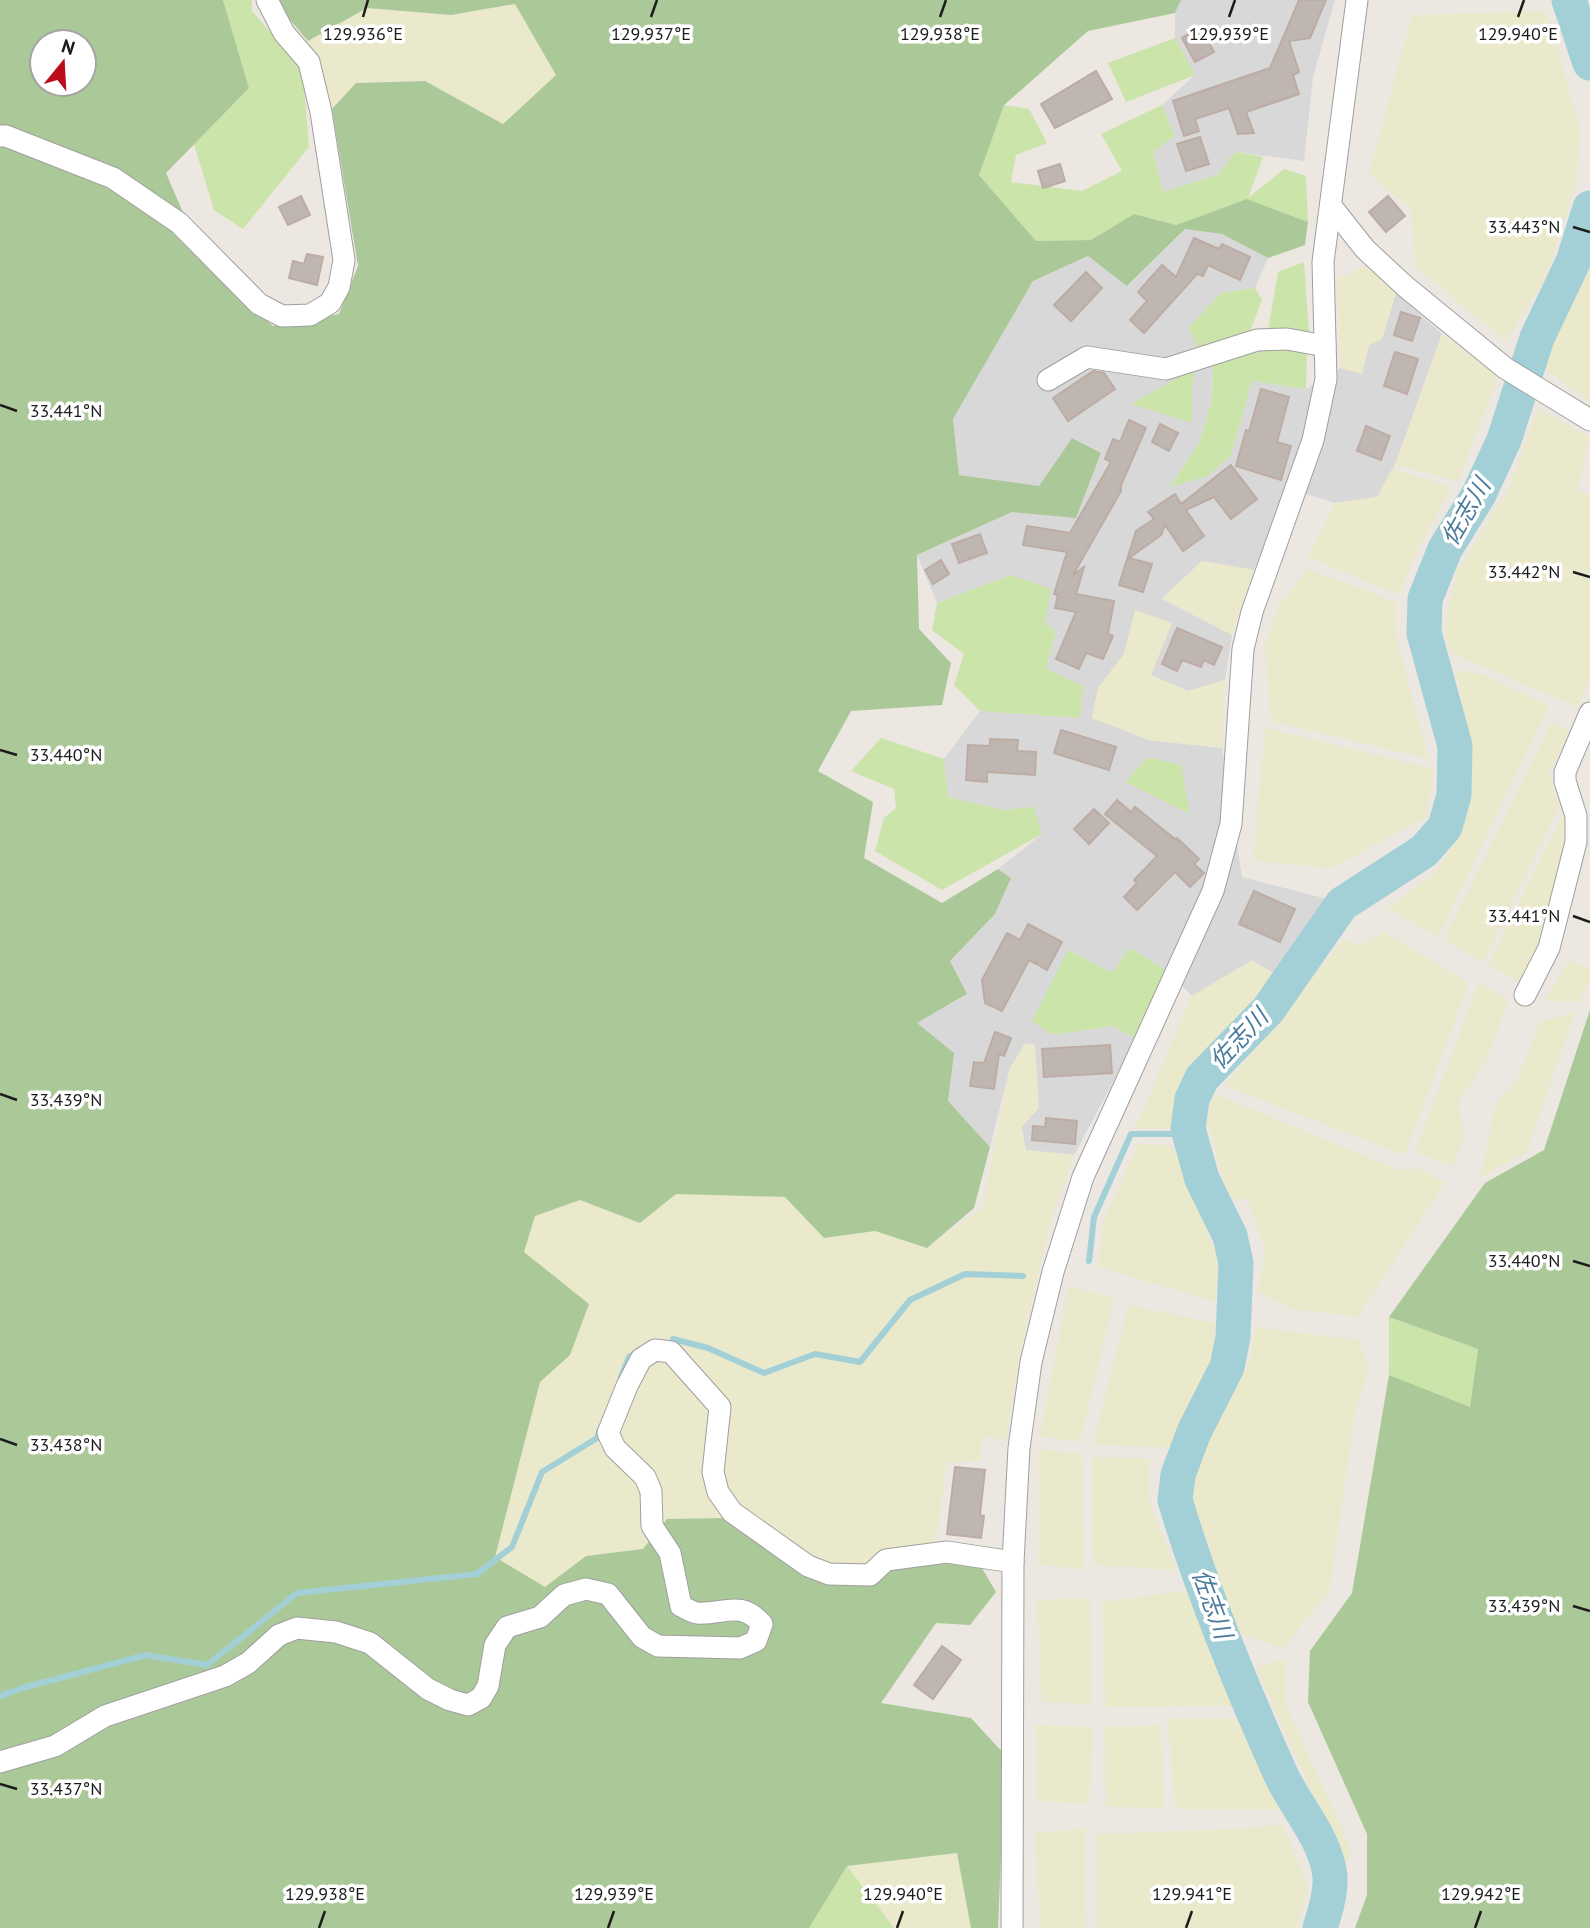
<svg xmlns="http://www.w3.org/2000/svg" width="1590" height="1928" viewBox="0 0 1590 1928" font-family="'PT Sans','Noto Sans JP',sans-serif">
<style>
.residential{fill:#d9d8d8}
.farmland{fill:#eae9cc}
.grass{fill:#cbe4a9}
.forest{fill:#abc998;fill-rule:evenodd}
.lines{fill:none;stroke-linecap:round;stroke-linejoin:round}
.stream{stroke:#a3d0d7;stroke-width:6}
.river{stroke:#a3d0d7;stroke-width:35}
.building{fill:#c0b6b1;stroke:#bcaca4;stroke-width:2}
.minor-casing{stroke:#9f9f9f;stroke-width:23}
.minor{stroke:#fff;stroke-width:21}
.ticks{fill:none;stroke:#1b1b1b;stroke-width:2.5}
.labels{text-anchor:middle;stroke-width:7;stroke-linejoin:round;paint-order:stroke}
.water-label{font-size:24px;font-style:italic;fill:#4b7b9c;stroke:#fff}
.ticks-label{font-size:18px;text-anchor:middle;fill:#1b1b1b;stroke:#fff;stroke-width:7;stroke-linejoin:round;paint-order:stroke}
</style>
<rect width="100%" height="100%" fill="#ece7e1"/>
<g class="residential">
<polygon points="1181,0 1335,0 1313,77 1304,161 1235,152 1218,175 1163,193 1153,152 1175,136 1162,105 1195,75 1175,38 1175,13"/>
<polygon points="1185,229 1222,234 1268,258 1255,288 1221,293 1213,365 1212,400 1199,443 1171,485 1231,455 1252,381 1306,389 1340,368 1362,373 1369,345 1382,339 1396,293 1442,334 1395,465 1377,497 1335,503 1288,488 1254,570 1202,561 1162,598 1232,635 1225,680 1188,691 1151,675 1136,610 1124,654 1098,688 1092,718 1149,740 1222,748 1242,877 1327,899 1275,974 1252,961 1192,996 1168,971 1130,948 1112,974 1069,950 1053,1035 1113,1026 1136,1039 1074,1155 1026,1150 1010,1068 990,1147 948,1101 916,1023 967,995 950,961 995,914 1011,878 998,869 1042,834 1033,807 1004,810 948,797 944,759 980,711 1079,718 1046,669 1056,631 1045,625 1011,575 937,603 917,555 1012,512 1076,517 1101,453 1072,438 1039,486 959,475 953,419 1033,281 1088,256 1128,286"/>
</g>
<g class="farmland">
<polygon points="516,4 556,75 503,125 425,81 357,83 332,109 308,41 367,8 451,15"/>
<polygon points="1546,11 1580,128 1577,181 1546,277 1506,342 1415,266 1411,208 1369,174 1412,15"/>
<polygon points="1590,246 1590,402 1540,365"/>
<polygon points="1369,264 1396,293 1382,339 1369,345 1362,374 1340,368 1337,279"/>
<polygon points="1442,334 1499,375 1458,481 1395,465"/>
<polygon points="1538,409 1590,438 1577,489 1590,495 1590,679 1578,707 1451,653 1444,630 1456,573 1508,490"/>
<polygon points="1392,469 1452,487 1419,546 1399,595 1308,557 1335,503 1377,497"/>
<polygon points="1202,561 1254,570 1232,635 1162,599"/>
<polygon points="1308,569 1396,602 1396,638 1429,759 1271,721 1265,645 1279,605"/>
<polygon points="1135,610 1172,623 1151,675 1188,691 1225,680 1222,748 1149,740 1092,718 1098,688 1124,654"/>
<polygon points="1456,670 1486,675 1549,706 1438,937 1387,908 1440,868 1462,824 1473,756"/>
<polygon points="1552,721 1570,732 1549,773 1560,806 1483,962 1444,940"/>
<polygon points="1265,728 1434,769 1426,817 1330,869 1253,860"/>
<polygon points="1564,812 1570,841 1541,949 1520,983 1488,965"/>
<polygon points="1384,932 1469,983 1405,1155 1225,1086 1343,939 1361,945"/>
<polygon points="1252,960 1275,974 1238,1020 1189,1067 1176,1096 1174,1128 1135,1129 1192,996"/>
<polygon points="1569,961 1590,968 1590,982 1578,1002 1544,1001"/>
<polygon points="1479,982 1508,1001 1487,1059 1458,1103 1464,1137 1453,1166 1415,1152"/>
<polygon points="1575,1012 1527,1152 1481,1177 1495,1105 1518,1077 1540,1022"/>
<polygon points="1025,1043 1035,1045 1039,1108 1020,1129 1026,1150 1074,1155 1050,1224 1020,1353 1006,1441 982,1436 980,1461 947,1462 936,1542 882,1551 863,1569 643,1549 586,1556 545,1588 495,1557 540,1382 570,1355 524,1252 535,1216 580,1200 640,1223 676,1194 785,1197 824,1238 875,1231 927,1248 982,1208 1010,1068"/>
<polygon points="1215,1094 1399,1170 1418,1168 1445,1182 1358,1317 1292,1309 1258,1292 1265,1250 1248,1200 1228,1198 1206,1115"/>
<polygon points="1139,1143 1173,1146 1219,1261 1215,1302 1098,1267 1103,1222"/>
<polygon points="1069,1286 1114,1298 1080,1442 1040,1436"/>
<polygon points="1129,1305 1215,1323 1214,1364 1172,1448 1093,1444"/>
<polygon points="1255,1327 1359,1340 1369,1369 1355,1414 1329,1593 1283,1648 1234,1632 1192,1499 1199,1458 1249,1364"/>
<polygon points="1038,1449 1082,1454 1084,1570 1038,1564"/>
<polygon points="1092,1457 1149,1459 1150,1505 1176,1570 1093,1565"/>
<polygon points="1191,1590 1233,1706 1106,1707 1102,1602"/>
<polygon points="1090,1598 1092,1704 1042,1702 1037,1600"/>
<polygon points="1286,1658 1285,1703 1351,1849 1345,1867 1256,1667"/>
<polygon points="1168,1718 1237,1719 1279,1810 1175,1809"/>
<polygon points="1036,1725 1093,1727 1089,1804 1038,1801"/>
<polygon points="1161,1725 1164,1809 1106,1806 1105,1727"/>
<polygon points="1283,1825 1308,1886 1297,1928 1097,1928 1097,1834 1235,1829"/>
<polygon points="1085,1828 1086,1928 1040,1928 1035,1833"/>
<polygon points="957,1853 971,1928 894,1928 847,1866"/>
</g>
<g class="grass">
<polygon points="223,0 252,0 252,11 303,70 309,147 243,229 214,210 194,144 249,88"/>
<polygon points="1175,38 1195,75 1126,102 1108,63"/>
<polygon points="1003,105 1029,109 1047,143 1016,155 1011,182 1082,191 1122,171 1101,134 1162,105 1175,136 1153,152 1163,192 1218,175 1235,152 1263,157 1248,198 1284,169 1306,176 1308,222 1247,199 1176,225 1134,214 1091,240 1036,241 979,175"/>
<polygon points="1304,262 1309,332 1268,330 1278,272"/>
<polygon points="1255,288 1262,300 1250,331 1199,348 1188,328 1221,293"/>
<polygon points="1251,346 1307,353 1306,389 1252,381 1231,455 1208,476 1170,487 1199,443 1212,400 1213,365"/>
<polygon points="1193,369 1192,423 1131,404"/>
<polygon points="1011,575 1051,589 1045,624 1056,631 1046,669 1083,686 1080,718 980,711 954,685 964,654 932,630 937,603"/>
<polygon points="881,738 944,759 948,797 1004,810 1034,807 1042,834 942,890 875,851 884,818 896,808 894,789 851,771"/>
<polygon points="1148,757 1181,765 1190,814 1125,782"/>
<polygon points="1130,948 1168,971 1136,1039 1113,1026 1053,1035 1032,1021 1068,950 1112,973"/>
<polygon points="1389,1317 1478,1349 1470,1408 1389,1375"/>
<polygon points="847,1866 894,1928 809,1928"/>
</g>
<g class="forest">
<path d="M0,0h223l26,88 -83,85 39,91 68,62 66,-12 19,-48 -26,-157 24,-26 69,-2 78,43 53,-49 -41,-71 -64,11 -84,-7 -59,33 -29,-34 -2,-7h904l-6,13 -87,18 -84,74 -25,70 57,66 55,-1 43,-26 42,11 71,-26 61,23 -3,23 -37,13 -46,-24 -37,-5 -58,57 -39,-30 -55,25 -80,138 6,56 80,11 33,-48 29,15 -25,65 -64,-6 -95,43 2,74 32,34 -9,42 -91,6 -33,60 55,31 -9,56 78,45 56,-34 13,9 -16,36 -45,47 17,33 -50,29 37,30 -6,48 42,46 -16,61 -47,40 -52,-17 -51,7 -39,-41 -109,-3 -36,29 -60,-23 -45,16 -11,36 65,52 -19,51 -30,27 -45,175 50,30 41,-31 57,-7 24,-30 60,-1 83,61 62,4 20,-18 87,-2 17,29 -26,33 -34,-2 -55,80 90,15 34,37 -7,173h-27l-14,-75 -110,13 -38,62h-809zM42,42h42v42h-42z"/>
<polygon points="1590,1010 1590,1928 1355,1928 1367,1895 1367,1834 1308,1702 1310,1651 1352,1593 1389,1375 1470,1407 1478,1349 1389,1317 1485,1183 1544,1150"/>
</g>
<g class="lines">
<g class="stream">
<polyline points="1089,1261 1094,1217 1131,1134 1177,1134 1188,1129"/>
<polyline points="673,1339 708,1348 764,1373 815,1354 860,1362 910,1300 965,1274 1023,1276"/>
<polyline points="621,1377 629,1357 637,1352"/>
<polyline points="0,1696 26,1687 146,1655 207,1665 297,1593 477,1574 512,1547 542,1472 597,1438 600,1429"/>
</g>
<g class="river">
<polyline points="1569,0 1590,63"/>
<path d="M1320,1928c5,-16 11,-35 10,-52 -4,-37 -34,-69 -49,-101 -40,-89 -78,-181 -106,-275l3,-25 16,-43 33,-65 6,-30 3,-74 -6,-27 -28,-57 -14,-50 4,-30 10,-21 66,-68 74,-106 82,-53 21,-24 9,-32 1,-49 -31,-113 1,-34 20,-50 34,-55 25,-54 33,-102 36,-76 17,-54"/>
</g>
</g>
<g class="building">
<polygon points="1299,0 1326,0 1310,38 1289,41 1299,72 1293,75 1299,94 1246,112 1254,133 1238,134 1229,108 1195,119 1199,131 1184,136 1173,101 1270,68"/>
<polygon points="1201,27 1214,52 1195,62 1182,38"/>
<polygon points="1096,71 1112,99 1055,128 1041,104"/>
<polygon points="1200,137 1209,164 1186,171 1177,144"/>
<polygon points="1060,164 1065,181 1043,188 1038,171"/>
<polygon points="301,196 310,215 288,225 279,207"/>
<polygon points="1388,196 1405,216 1386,232 1369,212"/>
<polygon points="1194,238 1219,249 1222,244 1250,257 1240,280 1208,265 1203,276 1197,274 1144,333 1130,320 1147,301 1138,292 1162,265 1176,277"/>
<polygon points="307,254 323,257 317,285 289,278 293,261 304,264"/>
<polygon points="1086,272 1102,288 1071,321 1054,305"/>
<polygon points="1401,312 1420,318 1412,341 1394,335"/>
<polygon points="1395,352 1418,359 1407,394 1384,386"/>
<polygon points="1093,371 1104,373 1115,389 1068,421 1053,398"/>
<polygon points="1261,389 1289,397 1277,442 1291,446 1281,480 1236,466 1246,430 1249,431"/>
<polygon points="1129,420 1146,428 1121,485 1121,491 1073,575 1084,567 1076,594 1114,601 1108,634 1113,636 1103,659 1086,653 1079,669 1056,659 1076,612 1055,608 1058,595 1054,594 1067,552 1023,545 1027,526 1070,533 1111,462 1105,459 1113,439 1120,442"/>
<polygon points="1160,424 1178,433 1169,451 1152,442"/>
<polygon points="1366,426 1390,436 1381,460 1357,451"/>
<polygon points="1231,465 1257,499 1231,519 1214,497 1186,510 1204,536 1183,551 1165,525 1161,535 1129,558 1152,564 1143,592 1119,585 1136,531 1154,519 1148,512 1175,494 1181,504"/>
<polygon points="980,534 987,553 959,563 952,544"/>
<polygon points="941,560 949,574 933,584 925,570"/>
<polygon points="1177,628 1222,647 1214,665 1204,660 1201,667 1182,660 1177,671 1162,664"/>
<polygon points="1061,730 1116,747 1109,770 1054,753"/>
<polygon points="990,739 1018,740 1017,751 1036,752 1035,775 987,772 987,782 966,780 968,745 990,746"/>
<polygon points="1117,800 1131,812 1135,807 1175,839 1177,838 1199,859 1194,864 1204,873 1190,887 1175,872 1137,910 1124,897 1137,883 1134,880 1157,856 1105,814"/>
<polygon points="1094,809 1109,823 1089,844 1074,829"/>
<polygon points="1254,891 1295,909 1280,942 1239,924"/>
<polygon points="1028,924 1062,942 1047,970 1037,964 1037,961 1036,964 1029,960 1002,1011 985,1003 982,980 1007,933 1020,940"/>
<polygon points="995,1032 1011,1038 1004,1056 999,1054 994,1089 970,1086 974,1062 984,1063"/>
<polygon points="1110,1045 1112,1073 1044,1077 1042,1049"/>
<polygon points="1046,1118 1077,1121 1075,1144 1032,1140 1033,1126 1045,1127"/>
<polygon points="955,1467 985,1470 980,1515 984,1516 981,1538 947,1534"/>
<polygon points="942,1646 961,1660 933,1699 914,1685"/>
</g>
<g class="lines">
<defs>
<g id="minor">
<polyline points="0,136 6,136 113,178 179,223 259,304 282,316 310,315 330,303 339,287 344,260 321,112 309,62 284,33 267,0"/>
<polyline points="1331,206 1365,249 1406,287 1505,368 1590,420"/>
<polyline points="1048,380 1087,357 1166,369 1257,340 1287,339 1325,346"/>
<polyline points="1525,995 1549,948 1576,842 1576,816 1565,781 1565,772 1590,713"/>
<path d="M0,1762l55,-16 50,-30 120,-40 23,-13 31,-28 18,-7 39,4 34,11 58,46 22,11 18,5 13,-7 7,-12 7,-41 12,-18 33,-10 24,-22 22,-6 22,5 34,43 16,9 82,2 16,-7 6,-17c-22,-25 -39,-9 -65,-11 -6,-1 -11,-5 -16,-7l-11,-53 -18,-27 -1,-35 -6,-14 -30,-29 -7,-15 19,-47 14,-27 14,-9 16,2 49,55 -7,65 5,20 14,20 76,54 21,8 41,1 16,-15 61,-8 66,10"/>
<polyline points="1012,1928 1013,1562 1019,1448 1031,1362 1053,1272 1083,1177 1213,891 1231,824 1243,649 1252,612 1313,440 1326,379 1323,262 1357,0"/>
</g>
</defs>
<use href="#minor" class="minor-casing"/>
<use href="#minor" class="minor"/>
</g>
<path class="ticks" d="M363,17l5,-17M651,17l6,-17M940,17l6,-17M1229,17l6,-17M1518,17l6,-17M1573,227l17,5M0,405l17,6M1573,572l17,5M0,750l17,5M1573,916l17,6M0,1094l17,6M1573,1261l17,5M0,1439l17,6M1573,1606l17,5M0,1784l17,5M319,1928l6,-17M608,1928l6,-17M897,1928l6,-17M1186,1928l6,-17M1475,1928l6,-17"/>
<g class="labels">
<g class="water-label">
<text transform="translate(1466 512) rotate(-60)" y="8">佐志川</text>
<text transform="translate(1239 1039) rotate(-47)" y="8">佐志川</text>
<text transform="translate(1212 1604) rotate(70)" y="8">佐志川</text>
</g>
</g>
<g class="ticks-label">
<text x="363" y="40">129.936°E</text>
<text x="651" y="40">129.937°E</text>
<text x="940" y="40">129.938°E</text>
<text x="1229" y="40">129.939°E</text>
<text x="1518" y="40">129.940°E</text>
<text x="1524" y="233">33.443°N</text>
<text x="66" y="417">33.441°N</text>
<text x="1524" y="578">33.442°N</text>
<text x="66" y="761">33.440°N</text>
<text x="1524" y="922">33.441°N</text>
<text x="66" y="1106">33.439°N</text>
<text x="1524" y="1267">33.440°N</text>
<text x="66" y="1451">33.438°N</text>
<text x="1524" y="1612">33.439°N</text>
<text x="66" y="1795">33.437°N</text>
<text x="325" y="1900">129.938°E</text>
<text x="614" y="1900">129.939°E</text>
<text x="903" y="1900">129.940°E</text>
<text x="1192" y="1900">129.941°E</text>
<text x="1481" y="1900">129.942°E</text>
</g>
<g transform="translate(63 63) rotate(18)"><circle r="33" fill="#ffffff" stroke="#a4a4a4" stroke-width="2"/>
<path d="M0-5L12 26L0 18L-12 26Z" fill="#b90d1d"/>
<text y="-10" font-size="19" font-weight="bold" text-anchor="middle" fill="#1b1b1b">N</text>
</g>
</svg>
